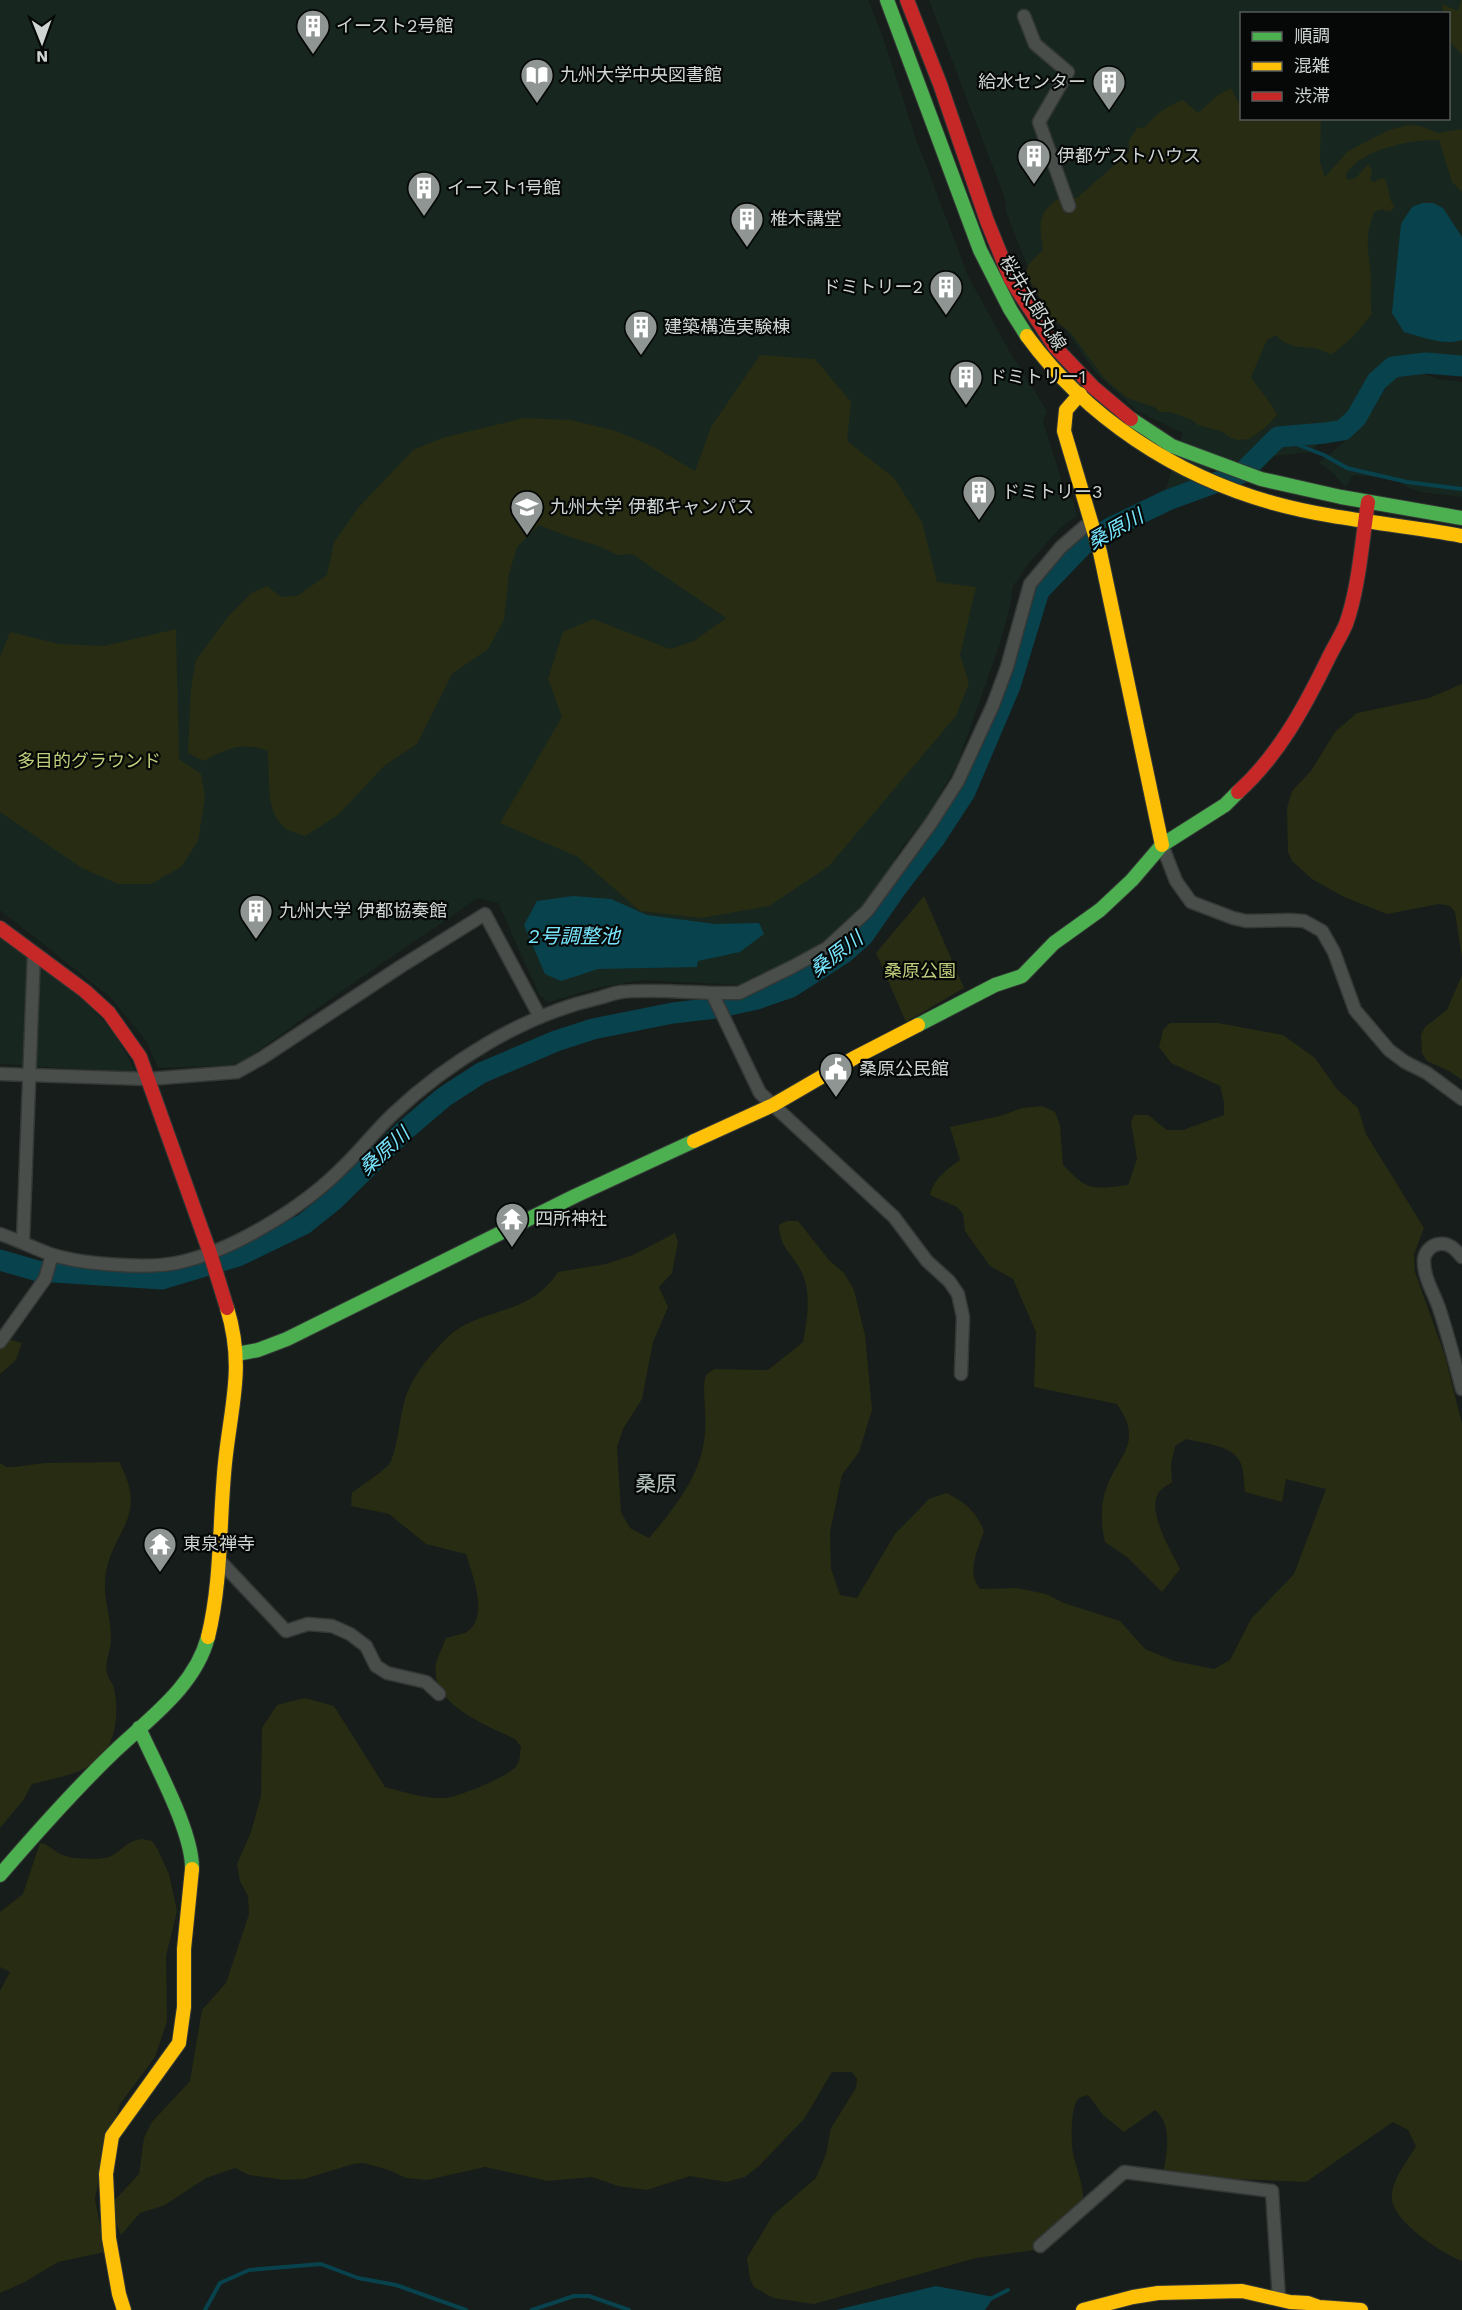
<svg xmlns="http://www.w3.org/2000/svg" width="1462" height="2310" viewBox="0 0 1462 2310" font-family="'Work Sans','Noto Sans JP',sans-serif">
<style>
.built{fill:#17271f;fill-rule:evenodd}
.green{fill:#272c13}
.water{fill:#08424d}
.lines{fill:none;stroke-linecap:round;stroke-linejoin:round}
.stream{stroke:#08424d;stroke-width:4}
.river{stroke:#08424d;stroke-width:21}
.street-casing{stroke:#343836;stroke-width:15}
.fast-casing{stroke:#343836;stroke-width:16}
.slow-casing{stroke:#343836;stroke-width:16}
.jam-casing{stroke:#343836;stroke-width:16}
.street{stroke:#494e4b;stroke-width:12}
.fast{stroke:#4caf50;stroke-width:14}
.slow{stroke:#ffc107;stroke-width:14}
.jam{stroke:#c62828;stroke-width:14}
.labels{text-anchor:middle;stroke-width:4.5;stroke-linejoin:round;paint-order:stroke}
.poi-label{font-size:18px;fill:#ced5d2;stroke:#050806;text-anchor:start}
.street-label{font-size:18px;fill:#ced5d2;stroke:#050806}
.park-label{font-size:18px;fill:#c0cd7b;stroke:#050806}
.water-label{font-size:20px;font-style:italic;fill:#78e6ff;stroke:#050806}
.quarter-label{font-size:21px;fill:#b5c3bc;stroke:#050806}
</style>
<rect width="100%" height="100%" fill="#171d1a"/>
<g class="built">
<polygon points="0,0 868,0 884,40 915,136 968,276 1008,349 1047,411 1043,421 1066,495 1073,500 1077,516 1061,527 1032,559 1013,586 1010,606 1000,643 957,765 927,816 902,847 884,878 844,929 823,944 745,985 644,980 600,987 549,1002 540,996 498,903 478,898 343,990 245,1060 230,1065 158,1068 147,1042 110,997 0,910"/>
<path d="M929,0h533v365l-50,-9 -29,8 -8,9 -11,26 -21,27 -34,26 -68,8 -26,7 -52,32 20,-66 -46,-22 -42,-39 -56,-81 -7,-13 -27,-69 1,-8zM1242,14h206v104h-206z"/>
<polygon points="1418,372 1438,379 1462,382 1462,497 1421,492 1407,487 1394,476 1379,477 1353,475 1346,487 1330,470 1319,463 1356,432 1373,410 1391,379 1404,374"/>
<polygon points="0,937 85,1001 115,1034 136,1072 0,1064"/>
</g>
<g class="green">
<polygon points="1461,0 1462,0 1462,55 1449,41 1448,14 1443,13 1442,4 1458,11"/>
<path d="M1231,88l10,19 1,11 79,1 -1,43 5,15 23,-26 41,-21 19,-5 13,1 17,7 24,-4v63l-10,-10 -13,-42c-27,-1 -78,9 -93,34l1,6 9,-2 12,-14 4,7 -2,8 4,4 4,-4 6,-1c7,10 2,18 11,29l-5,5 -9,-3 -7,3c-12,32 -3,42 -3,74 0,10 -1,18 1,28l-20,24 -20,16c-7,-1 -13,-6 -19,-6 -16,-2 -25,0 -37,-13l-9,5 -16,37c8,13 19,23 26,38l-12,13 -16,11 -10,1 -8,-2 -8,-6 -25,-7 -6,-5 -22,-8h-10l-6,-5 -27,-9 -23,-20 -34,-46 -18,-13 -27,-46 4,-9 14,-14c-4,-28 -6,-39 21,-55l13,3 52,-46v-12l9,-13 6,1c11,-13 23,-23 39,-28l15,13 20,-18z"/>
<path d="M760,355l55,4 36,43 -4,39 47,37 28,44 15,60 39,5 -16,68 9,28 -13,33 -127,150 -60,40 -68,12 -61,-7 -62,-54 -78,-34 62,-106 -14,-38 15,-47 30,-13 77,30 24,-8 32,-23 -94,-64 -14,1 -20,-9 -28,-9 -31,-12 -22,22 -8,27 -5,46 -16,29 -36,25 -35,70 -33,22 -46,49 -33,21c-6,-2 -14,-4 -18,-7 -25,-18 -15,-54 -20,-79 -30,-8 -37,-2 -64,11l-15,-8 3,-65 5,-28 31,-42 24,-25 16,-7 14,11 16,-1 30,-21 7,-33 25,-35 54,-57 29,-12 82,-20 47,2 45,11 38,16 41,24 16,-44z"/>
<polygon points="176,629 179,759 201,774 205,797 198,841 181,867 151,884 118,884 82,868 0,812 0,657 10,632 59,644 104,646"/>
<polygon points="1462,684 1462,959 1455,912 1450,906 1439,904 1387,914 1344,897 1312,879 1292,861 1288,852 1287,808 1292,791 1311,771 1335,732 1357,713 1429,698"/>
<polygon points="924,896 964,988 906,1022 876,953"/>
<polygon points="1462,975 1462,1080 1451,1072 1427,1061 1422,1053 1421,1035 1425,1027 1447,1010"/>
<path d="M1170,1023h48l65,12 32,23 22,31 21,19 8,26 58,94 -10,26 1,18 30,84 17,68v837c-20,-8 -71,-40 -70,-64 0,-18 15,-35 24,-51l-8,-16 -15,-8 -87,60 -143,-6c3,-21 11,-51 -8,-66l-31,22 -21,-17 -15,-20c-1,0 -8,3 -9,3 -9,8 -8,44 -6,55 3,16 12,34 10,51 -1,12 -26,34 -34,44l-73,10 -162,46 -41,-6 -19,-11 -4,-8 -3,-21 26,-43 43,-37 10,-24 5,-26 25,-40 1,-9 -5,-7h-20l-28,47 -45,47 -14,11 -19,5 -36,-6 -43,14 -29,-4 -26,-9 -44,4 -63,-14 -58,13 -21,-2 -17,-8 -26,-7 -10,1 -49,15 -19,1 -36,-5 -14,-7 -29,10 -41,27 -25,8 -19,22 -10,-24 2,-9 26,-28 5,-36 8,-16 38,-41 12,-71 24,-27 23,-69 -1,-18 -8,-15 -3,-17 14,-32 10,-36 1,-68 15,-23 28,-7 29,8 51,81c19,5 40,12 60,11 13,-1 66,-22 72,-33 3,-4 3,-12 4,-18l-6,-8c-28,-14 -86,-34 -79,-75 2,-8 7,-18 10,-26 6,-2 13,-3 19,-5 26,-14 7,-58 1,-79l-40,-10 -37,-30 -38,-8 1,-13c8,-7 35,-23 39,-32 7,-17 8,-40 13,-58 6,-24 25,-47 42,-64 30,-32 83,-21 112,-67l48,-8 27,-9 42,-22 3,9 -6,31 -13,14 9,20 -15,35 -11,57 -19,30 -6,18 4,65 9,16 19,10c24,-28 50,-60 55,-97 3,-18 0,-39 0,-57l2,-9 8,-6 54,1 35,-28c4,-21 9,-52 -2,-71 -9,-18 -22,-24 -22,-46l8,-4h11l31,39 15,13 10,17 11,45 7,75 -13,42 -17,23 -12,57 1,37 9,26 17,3 38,-64 34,-35 17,-6c19,9 30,18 38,38 -6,19 -18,41 -4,58l37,-1 29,6 18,9 56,18 25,28 29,12 40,8 16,-9 21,-41 43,-45 32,-85 -40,-10 -4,23 -37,-10c-1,-9 -1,-20 -4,-28 -6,-19 -39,-21 -55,-25l-11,7 -4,18 1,18c-4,3 -12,7 -14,12 -11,18 14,59 22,75l-18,23 -34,-34 -23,-16c-4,-17 -5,-39 2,-56 14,-34 36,-44 10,-82l-83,-17 2,-55 -23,-53 -23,-13 -25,-35 -2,-17 -6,-7 -27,-12c3,-15 18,-27 30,-35l-10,-33 50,-11 22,-8 20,-2 13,6 5,13 3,40c26,27 29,24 65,20l9,-26 -6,-37 3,-7h14l19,15h16l41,-15v-13l-4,-16 -49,-23 -12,-16 4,-17z"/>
<polygon points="0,1337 22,1343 16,1360 0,1374"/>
<path d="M119,1462c32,58 -11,69 -14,120 -1,18 6,37 6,55 1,11 -7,25 -4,36 1,5 6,10 7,16 4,17 3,38 -4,54 -15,31 -48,33 -78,41l-8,15 -24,29v-365l6,4h9l29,-4z"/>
<path d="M143,1839l9,2 5,7 12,26 8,37 -11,45 1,65 -12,36 -35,47 -20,69 -5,26 10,53 -47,10 -35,21 -23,10v-302l10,-19 -10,-5v-55l23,-18 17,-51c11,2 16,11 26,13 7,3 36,4 43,1 14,-6 17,-17 34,-18z"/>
</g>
<g class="water">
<path d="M1422,203h11l10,5 19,29v103c-19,6 -39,-3 -58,-8l-12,-19 9,-89 11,-17z"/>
<polygon points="573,896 611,899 647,915 715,924 759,923 764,934 740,952 698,961 697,967 598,969 561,981 545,974 524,925 537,901"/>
<polygon points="936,2286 994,2297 985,2310 836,2310"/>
</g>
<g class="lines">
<g class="stream">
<polyline points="1278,437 1324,455 1347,468 1407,482 1462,489"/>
<polyline points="990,2299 1008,2290"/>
<polyline points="205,2310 220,2283 249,2270 321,2264 358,2278 396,2285 466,2310"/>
<polyline points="532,2310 574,2296 589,2296 629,2310"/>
</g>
<polyline class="river" points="0,1260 38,1271 162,1279 238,1256 304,1224 334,1200 404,1131 444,1097 481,1073 556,1041 593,1029 673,1013 716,1008 757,999 791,987 844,953 863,936 897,887 935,838 965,792 1010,686 1039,591 1083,545 1112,527 1168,500 1242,473 1278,437 1325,433 1343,430 1356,418 1377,381 1393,367 1426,363 1462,366"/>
<defs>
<g id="street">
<polyline points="1024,16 1035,44 1068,72 1039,122 1069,206"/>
<polyline points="1162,845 1176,881 1191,902 1233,918 1246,921 1289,920 1304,921 1322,931 1334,952 1355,1010 1389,1050 1405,1062 1427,1073 1462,1099"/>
<polyline points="712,993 739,993 792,967 827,948 867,911 931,823 958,781 993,705 1007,667 1030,584 1061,547 1084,527 1091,524"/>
<polyline points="0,1074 148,1079 237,1072 262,1058 400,967 485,914 540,1017"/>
<path d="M0,1234c18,6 33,14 50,20 30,10 95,15 126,9 55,-11 128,-56 167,-96 18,-17 32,-36 50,-53 54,-51 129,-98 202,-115 9,-2 18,-6 26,-7 30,-3 61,0 91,1l48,100 134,124 33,44 22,20 9,13 5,23 -2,57"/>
<polyline points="23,1241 34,953"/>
<path d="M1462,1257c-6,-7 -13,-15 -23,-13 -8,1 -14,8 -15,15 -1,18 10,34 15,49 9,27 16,54 23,81"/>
<polyline points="0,1342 45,1279 52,1255"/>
<polyline points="219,1560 286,1631 308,1624 332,1626 350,1634 366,1646 376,1666 387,1673 426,1682 439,1694"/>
<polyline points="1040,2246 1124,2172 1272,2191 1279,2299"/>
</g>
<g id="fast">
<polyline points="887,0 980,250 1010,309 1027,336"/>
<polyline points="1131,419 1172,446 1261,479 1341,497 1462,518"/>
<polyline points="918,1025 995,985 1022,976 1054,943 1100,910 1132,880 1162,845 1225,805 1238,792"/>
<polyline points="237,1354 258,1350 287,1339 575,1196 694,1141"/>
<path d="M139,1728c16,36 54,104 53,141"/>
<path d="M0,1875c37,-43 75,-86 116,-125 35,-33 79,-64 92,-113"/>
</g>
<g id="slow">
<path d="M1027,336c59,81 149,140 246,167 61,17 126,21 189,33"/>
<polyline points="1080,394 1066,410 1064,431 1100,552 1162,845"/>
<polyline points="694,1141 773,1105 854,1058 918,1025"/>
<path d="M208,1637c14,-57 11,-115 17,-174 6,-59 20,-96 2,-155"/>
<polyline points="124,2310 119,2294 109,2238 106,2174 112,2136 179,2043 184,2007 184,1949 192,1869"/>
<polyline points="1083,2310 1133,2297 1158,2293 1242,2291 1290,2302 1308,2303 1319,2307 1361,2310"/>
</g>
<g id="jam">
<polyline points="907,0 940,84 987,221 1011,280 1055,347 1093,387 1131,419"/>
<path d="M1238,792c40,-36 66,-84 89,-131 6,-13 14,-25 19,-37 13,-36 16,-84 22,-122"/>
<polyline points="0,928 85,991 109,1013 140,1057 210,1253 227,1308"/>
</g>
</defs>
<use href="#street" class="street-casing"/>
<use href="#fast" class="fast-casing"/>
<use href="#slow" class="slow-casing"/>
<use href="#jam" class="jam-casing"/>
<use href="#street" class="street"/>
<use href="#fast" class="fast"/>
<use href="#slow" class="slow"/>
<use href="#jam" class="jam"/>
</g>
<defs>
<symbol id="building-pin" viewBox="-11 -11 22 30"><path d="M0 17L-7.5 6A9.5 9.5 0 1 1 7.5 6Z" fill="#8e9592" stroke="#050806"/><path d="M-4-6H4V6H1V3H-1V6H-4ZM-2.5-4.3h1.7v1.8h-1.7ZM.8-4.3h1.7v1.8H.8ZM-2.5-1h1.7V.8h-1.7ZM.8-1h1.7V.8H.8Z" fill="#fff"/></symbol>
<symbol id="library-pin" viewBox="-11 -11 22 30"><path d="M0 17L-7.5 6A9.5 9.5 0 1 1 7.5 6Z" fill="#8e9592" stroke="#050806"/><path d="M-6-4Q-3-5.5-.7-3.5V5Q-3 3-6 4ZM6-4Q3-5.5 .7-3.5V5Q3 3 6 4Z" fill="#fff"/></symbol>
<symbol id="university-pin" viewBox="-11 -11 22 30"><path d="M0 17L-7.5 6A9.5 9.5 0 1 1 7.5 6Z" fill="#8e9592" stroke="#050806"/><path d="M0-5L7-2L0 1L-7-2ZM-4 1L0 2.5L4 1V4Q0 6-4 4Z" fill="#fff"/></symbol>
<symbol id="civic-pin" viewBox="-11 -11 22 30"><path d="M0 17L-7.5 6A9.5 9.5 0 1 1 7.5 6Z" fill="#8e9592" stroke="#050806"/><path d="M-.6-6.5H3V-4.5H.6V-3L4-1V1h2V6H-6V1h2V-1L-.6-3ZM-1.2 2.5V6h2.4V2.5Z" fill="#fff"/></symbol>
<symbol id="temple-pin" viewBox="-11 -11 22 30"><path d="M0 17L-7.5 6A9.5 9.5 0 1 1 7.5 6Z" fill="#8e9592" stroke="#050806"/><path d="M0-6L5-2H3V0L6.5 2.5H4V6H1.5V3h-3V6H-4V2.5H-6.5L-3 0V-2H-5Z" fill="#fff"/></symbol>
</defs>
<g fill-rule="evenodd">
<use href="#building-pin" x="294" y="7" width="38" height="52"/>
<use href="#library-pin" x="518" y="56" width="38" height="52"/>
<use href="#building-pin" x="1090" y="63" width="38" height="52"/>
<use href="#building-pin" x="1015" y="137" width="38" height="52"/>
<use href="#building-pin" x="405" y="169" width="38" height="52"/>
<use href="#building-pin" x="728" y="200" width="38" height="52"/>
<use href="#building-pin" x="927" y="268" width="38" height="52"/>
<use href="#building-pin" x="622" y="308" width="38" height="52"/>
<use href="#building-pin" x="947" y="358" width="38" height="52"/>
<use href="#building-pin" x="960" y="473" width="38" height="52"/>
<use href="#university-pin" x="508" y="488" width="38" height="52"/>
<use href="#building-pin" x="237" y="892" width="38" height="52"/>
<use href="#civic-pin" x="817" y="1050" width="38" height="52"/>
<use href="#temple-pin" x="493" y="1200" width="38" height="52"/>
<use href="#temple-pin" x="141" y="1525" width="38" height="52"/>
</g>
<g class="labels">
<g class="poi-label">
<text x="336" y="32">イースト2号館</text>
<text x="560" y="81">九州大学中央図書館</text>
<text x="1086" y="88" text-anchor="end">給水センター</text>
<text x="1057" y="162">伊都ゲストハウス</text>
<text x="447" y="194">イースト1号館</text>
<text x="770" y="225">椎木講堂</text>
<text x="923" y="293" text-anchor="end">ドミトリー2</text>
<text x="664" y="333">建築構造実験棟</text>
<text x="989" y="383">ドミトリー1</text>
<text x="1002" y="498">ドミトリー3</text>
<text x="550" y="513">九州大学 伊都キャンパス</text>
<text x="279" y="917">九州大学 伊都協奏館</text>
<text x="859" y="1075">桑原公民館</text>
<text x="535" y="1225">四所神社</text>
<text x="183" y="1550">東泉禅寺</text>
</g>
<g class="street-label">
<text transform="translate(1033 303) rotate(58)" y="6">桜井太郎丸線</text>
</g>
<g class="park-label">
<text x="89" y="767">多目的グラウンド</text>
<text x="920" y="977">桑原公園</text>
</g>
<g class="water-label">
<text transform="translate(1115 529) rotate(-29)" y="7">桑原川</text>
<text x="574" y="943">2号調整池</text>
<text transform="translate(836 954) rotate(-37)" y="7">桑原川</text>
<text transform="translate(384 1151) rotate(-42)" y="7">桑原川</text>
</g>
<g class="quarter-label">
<text x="656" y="1491">桑原</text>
</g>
</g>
<rect x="1240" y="12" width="210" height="108" fill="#050806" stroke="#555a58" stroke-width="1.5"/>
<rect x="1252" y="32" width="30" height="9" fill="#4caf50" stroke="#555a58" stroke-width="1.5"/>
<text x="1294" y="42" font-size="18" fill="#ced5d2">順調</text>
<rect x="1252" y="62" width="30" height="9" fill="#ffc107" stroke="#555a58" stroke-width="1.5"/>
<text x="1294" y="72" font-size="18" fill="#ced5d2">混雑</text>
<rect x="1252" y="92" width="30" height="9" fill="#c62828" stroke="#555a58" stroke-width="1.5"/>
<text x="1294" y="102" font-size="18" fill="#ced5d2">渋滞</text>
<g transform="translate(42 42) rotate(179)" stroke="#050806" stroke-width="4.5" paint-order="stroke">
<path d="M0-4.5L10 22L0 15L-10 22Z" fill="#ced5d2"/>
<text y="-9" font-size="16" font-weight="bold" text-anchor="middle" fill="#ced5d2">N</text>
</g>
</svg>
